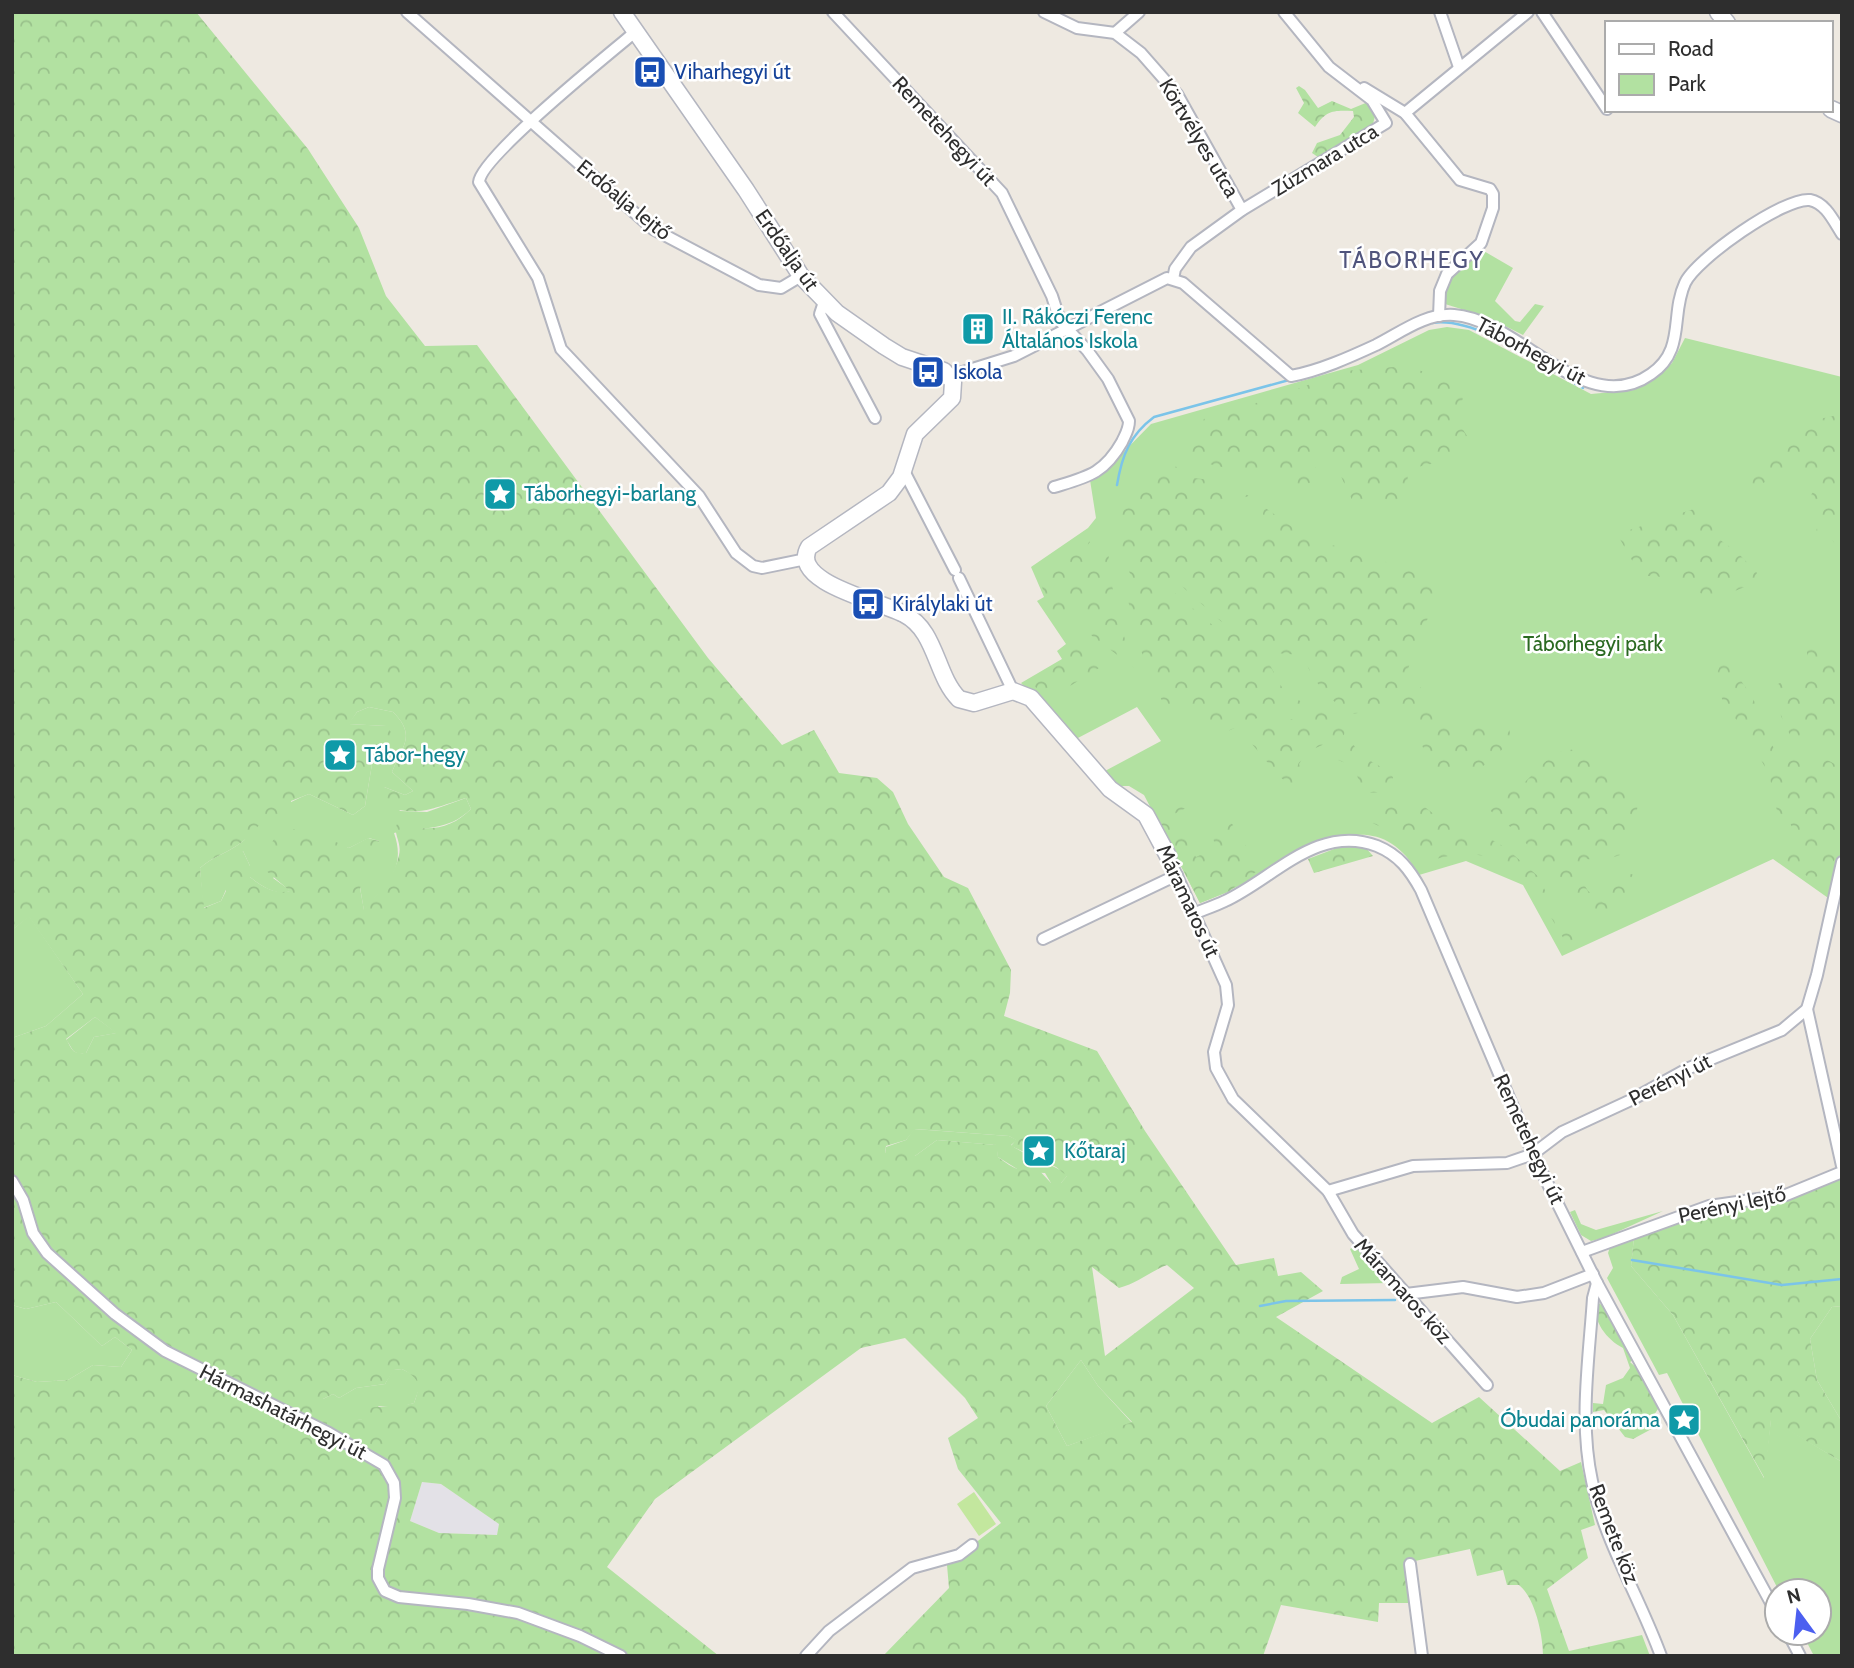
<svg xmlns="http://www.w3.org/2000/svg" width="1854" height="1668" viewBox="0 0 1854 1668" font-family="Cabin,sans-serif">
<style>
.industrial{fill:#e3e1e7}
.green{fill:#b2e1a1}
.forest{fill:url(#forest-crowns);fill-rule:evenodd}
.pitch{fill:#c3e79e}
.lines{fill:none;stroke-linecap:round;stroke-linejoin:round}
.stream{stroke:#7bc4e9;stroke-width:2.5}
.street-casing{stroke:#b4b6c0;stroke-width:14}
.secondary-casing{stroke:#b4b6c0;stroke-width:19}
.street{stroke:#fff;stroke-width:10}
.secondary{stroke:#fff;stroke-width:16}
.labels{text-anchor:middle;stroke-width:5;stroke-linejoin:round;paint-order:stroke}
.transit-label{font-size:21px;fill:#164399;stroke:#fff;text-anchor:start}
.street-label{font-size:21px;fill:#2e2e2e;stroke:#fff}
.culture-label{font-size:21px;fill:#0d838f;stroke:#fff;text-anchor:start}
.park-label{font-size:21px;fill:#2a6920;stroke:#fff}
.neighbourhood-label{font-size:23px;letter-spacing:2px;fill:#50547c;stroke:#fff}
</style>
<defs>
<pattern id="forest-crowns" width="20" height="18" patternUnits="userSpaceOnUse" patternTransform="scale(1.75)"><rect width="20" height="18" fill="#b2e1a1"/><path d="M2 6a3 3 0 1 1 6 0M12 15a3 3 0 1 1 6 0" fill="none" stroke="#99c18b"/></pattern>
</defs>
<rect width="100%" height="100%" fill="#eee9e1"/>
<polygon class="industrial" points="422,1482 441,1484 499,1524 497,1535 439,1533 410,1521"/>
<g class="green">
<path d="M1482,250l31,18 -18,33 20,20 5,1 15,-18 9,2 -21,29 -36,-18 -42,-13c-1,-27 15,-42 37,-54z"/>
<path d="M1447,327l22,3 122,64 43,-4 13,-7 25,-20 13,-25 157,39v476l-11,47 -58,-41 -211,97 -39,-71 -57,-24 -47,14c-38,-68 -95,-35 -145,-7 -25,13 -48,25 -74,35l-56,-108 -15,-9h-11l-13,-15 56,-30 -24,-34 -61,32 -55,-56 41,-24 -5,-8 9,-7 -29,-43 7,-4 -13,-30 57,-39 8,-10 -6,-38 18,-12 43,-44 207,-59 71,-35z"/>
<path d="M369,707l24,5c24,24 9,34 -1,60l21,19 -8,4 -21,-8 16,24 27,1 39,-14 5,11c-24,23 -46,17 -77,24 13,37 -9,51 -30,78l-4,-24 19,-46 -10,-3 -20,10 -30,-8 -46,38 18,13c-15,5 -30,-5 -41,-14v-11l-7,-15 -22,50 -18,7 -3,-40c13,-12 28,-15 42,-26 6,-4 8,-12 14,-17 15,-13 35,-24 53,-31l44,21 12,-9 7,-42 17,-15 -3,-23 -38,-2 9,-12z"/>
<polygon points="29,916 83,994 46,1026 12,1038 12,930"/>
<path d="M95,1017l22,16 -23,4 -8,16c-15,2 -12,-4 -20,-13z"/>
<path d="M914,1129l95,7 8,4 -6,5c18,13 39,18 57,30l-7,8h-10l-6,-10 -23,-1 -24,-15 -2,-12 -59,-5 -22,16 -30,-2 1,-7 20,-7z"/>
<polygon points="1575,1210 1581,1224 1596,1230 1663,1211 1604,1238 1591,1241 1581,1235 1570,1212"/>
<polygon points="1634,1237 1631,1266 1673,1315 1764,1478 1771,1419 1842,1462 1842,1656 1814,1656 1802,1633 1819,1633 1819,1591 1779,1591 1667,1373 1659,1375 1607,1278 1613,1268 1608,1253 1611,1244"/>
<polygon points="1355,1246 1389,1283 1340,1284 1342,1277 1359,1269 1350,1249"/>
<polygon points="56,1302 102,1346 115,1337 132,1350 121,1367 93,1365 68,1380 37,1382 12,1375 12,1305 26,1309"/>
<polygon points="1842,1306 1842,1422 1817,1380 1810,1339 1832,1307"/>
<polygon points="1081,1360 1098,1386 1132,1423 1067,1446 1046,1406"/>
<polygon points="402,1369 417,1377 420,1386 414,1403 397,1408 379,1406 363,1420 349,1419 340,1436 323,1428 323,1399 333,1394 339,1398 356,1388 385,1384 393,1370"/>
</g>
<g class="forest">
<path d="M12,12h184l112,137 51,79 27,68 39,50 52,-1 231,313 74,87 32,-15 25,43 38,5 16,14 15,32 36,53 24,11 43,82 -1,23 -6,23 93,35 48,80 91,134 38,-7 4,18 23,-4 22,19 -47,26 156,106 47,-26 81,74 21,-9 14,63 -14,5 7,28 -41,31 22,62 73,-16 8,21h-107c0,-21 -8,-58 -24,-71h-12l-4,-15 -26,6 -7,-27 -64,14 4,40h-31l-1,19 -97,-17 -18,51h-380l66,-68 -2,-23 54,-42 -43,-54 -10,-31 30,-20 -13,-20 -60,-60 -44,10 -206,151 -48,68 112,89h-707v-281l25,7 31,-2 25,-15 28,2 11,-17 -17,-13 -13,9 -46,-44 -30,7 -14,-4v-267l34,-12 37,-32 -54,-77 -17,13zM369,707l24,5c24,24 9,34 -1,60l21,19 -8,4 -21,-8 -6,1 4,18c38,11 48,3 84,-8l5,11c-15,15 -31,21 -53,19l-2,-13h-11c-19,15 -2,23 -6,40 -5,23 -20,36 -35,55l-4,-22 16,-27 3,-20 -11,-3 -19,10 -26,-12 -9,7 -8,-14c-31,-1 -37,11 -42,40l26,22c-15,4 -29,-5 -40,-14v-11l-7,-15c-17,11 -22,20 -17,40l-5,10 -17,7 -4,-40c13,-12 28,-15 42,-26 11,-8 15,-17 28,-26l18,5 4,-9 -1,-11 18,-7 44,21 12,-9 7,-42 17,-15 5,-12 -7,-11 -38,-2 8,-12zM95,1017l21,16 -22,4 -8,16c-15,1 -13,-3 -20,-14zM915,1129l94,7 7,4 -5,6 45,21 11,9 -6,7h-10l-15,-16c-17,6 -23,1 -38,-10l-1,-12 -60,-5 -22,16 -7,-5 -23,2 1,-7 20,-6zM1167,1265l27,23 -89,68 -13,-89 27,21c19,-5 30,-16 48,-23zM1081,1360l17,26 34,36 -65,24 -21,-40zM402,1369c18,10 19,15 12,34 -17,5 -33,2 -51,6l-1,11 -19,-4 -6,8 3,11 -17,-7c11,-11 9,-19 0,-29l10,-5 6,4 17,-10 29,-4 9,-14zM422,1482l19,2 58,40 -2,11 -58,-2 -29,-12z"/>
<path d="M1299,86l6,4 13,18 14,-7 19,8 17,-7 7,14 -2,8 -55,33 -6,-4 5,-10 23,-8 14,-18 -1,-6c-19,-1 -27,-1 -38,16l-17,-14 6,-10 -8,-15z"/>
<polygon points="1405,366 1451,380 1463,398 1456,419 1471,442 1459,460 1424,465 1408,472 1407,495 1385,510 1353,502 1331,455 1312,455 1319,482 1294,485 1270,471 1234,470 1201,462 1183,449 1191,429 1207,417 1274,398 1344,371"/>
<path d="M1842,414v137l-12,-13 -14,-6 4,-15 -12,-17 12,-20c-30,-14 -47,-3 -74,13l-5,-7 29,-25 19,-26 17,-13z"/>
<path d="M1164,464l13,3 17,11 25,3 30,15 -14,4 -20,15 11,4 22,23 12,-7 4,-28 48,34 34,7 65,23 45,24 -20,10 -12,20 -16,44c38,56 32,55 100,52l3,19c-30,32 -38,38 -81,31l-19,-63 -24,-3 -33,9c-27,-13 -40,-33 -52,-59l-27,-2 -51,-29 -48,-43 -43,-1 -11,-24 -5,-48 8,-11h12z"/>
<polygon points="1700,507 1711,513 1716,537 1737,552 1757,573 1752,584 1715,599 1657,576 1641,576 1617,534"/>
<path d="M1084,536l6,6 -8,10 6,16 10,-1 5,-18 5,-2c2,41 12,84 28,122l-44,-33 -15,-26 -14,3 21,41 15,14 -50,31 -16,-14 32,-26 8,-10 -28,-42 2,-5 -11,-33 31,-12 3,-15z"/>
<polygon points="1163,583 1216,628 1236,633 1265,656 1285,693 1346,725 1344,735 1307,752 1299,764 1308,785 1299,792 1280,777 1240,730 1306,716 1299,709 1262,716 1228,731 1162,701 1134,634 1126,587"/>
<polygon points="1842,638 1842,742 1791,737 1781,716 1776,685 1795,675 1807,676 1807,643 1818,640 1831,646"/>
<path d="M1723,656l29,40 25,60c25,5 48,-7 65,16 0,36 11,93 -31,107l-32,-24 17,-14 -6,-19 -13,-11 -8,-37 -13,-23 -14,-25 -18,-20 -8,-29z"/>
<path d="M1351,741c15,24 24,18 42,36l-1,15 -28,1 -11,-27 -20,-8 7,-14z"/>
<path d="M1584,748c18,20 39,34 54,56l-4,23 -14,28 -15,5 -21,-1 -4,19 8,13 16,12 7,-4 -2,-10 2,-12 11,-6 12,4 8,16 -5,8 -23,7v4l-13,8 -12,1 -31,-34 -39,-51 -32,-26 -3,-8 18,-3 22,-14 31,-31z"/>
<polygon points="1190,800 1192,805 1174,814 1196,857 1215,848 1212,829 1231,822 1260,869 1228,892 1200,903 1157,818"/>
<path d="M1417,801l18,14 47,19 24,14 34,30 8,20 33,36 -13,12c-35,-61 -67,-115 -145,-82 -18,-21 -32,-35 -59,-44l1,-12z"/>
<polygon points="1342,846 1366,848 1373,856 1314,873 1308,859"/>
<polygon points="1842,1177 1842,1306 1832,1307 1810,1339 1817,1380 1842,1422 1842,1462 1771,1420 1765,1479 1673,1315 1631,1266 1634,1237 1687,1218 1787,1200"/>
<path d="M1596,1302l8,4 31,53 -5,3 9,8 21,36 -6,9 5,10 -26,14 -8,-2 -21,-27 -11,2v-9l10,1 3,-19 17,-7 7,-10 -7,-20c-16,-8 -31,-27 -27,-46z"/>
</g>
<polygon class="pitch" points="974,1492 996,1524 979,1536 957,1504"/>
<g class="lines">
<g class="stream">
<path d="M1432,323c45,-7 111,43 151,65"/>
<path d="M1117,485c5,-30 13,-50 37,-68l135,-37"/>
<polyline points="1632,1260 1782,1285 1842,1279"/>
<polyline points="1260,1306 1286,1301 1395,1300"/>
</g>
<defs>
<g id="street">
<polyline points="407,12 653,229 759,285 781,288 801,276"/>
<path d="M833,12l169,181 50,103 8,25 27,29 21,29 21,42c0,9 -4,14 -7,21 -18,32 -35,35 -68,45"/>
<polyline points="1044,12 1077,28 1115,33 1141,53 1177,94 1242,210"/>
<polyline points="1440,12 1459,67"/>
<polyline points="1542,12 1607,109"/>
<path d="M634,33c-24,20 -154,125 -155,149l59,96 23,71 138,147 37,57 17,13 9,2 44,-9"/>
<polyline points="1115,33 1139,12"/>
<polyline points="1364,88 1405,113 1460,180 1490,189 1493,194 1493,208 1481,243 1447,274 1440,291 1439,316"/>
<polyline points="1405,113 1528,12"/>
<polyline points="1173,279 1175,269 1191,247 1242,210 1386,123 1372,100 1329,67 1284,12"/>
<polyline points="824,302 820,314 875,418"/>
<path d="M950,376l64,-20 153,-78 16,5 108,93c28,-5 59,-19 85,-31 24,-12 49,-32 78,-30 64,4 131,106 197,59 35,-24 19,-59 34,-91 11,-24 99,-86 125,-83 16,3 24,22 32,34"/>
<polyline points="904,471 955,570"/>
<polyline points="959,578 1013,691"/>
<polyline points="1168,856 1226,985 1228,1005 1214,1052 1216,1068 1233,1099 1328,1191 1353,1234 1487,1385"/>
<path d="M1195,913c10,-4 20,-7 30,-12 48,-22 93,-78 152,-55 22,9 33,24 44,44l112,264 64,129 180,331"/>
<polyline points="1043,939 1177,875"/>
<polyline points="1807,1009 1842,1166"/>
<polyline points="12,1181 23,1200 33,1233 47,1253 115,1314 165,1351 329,1433 384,1465 394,1483 395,1498 378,1569 378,1578 385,1591 399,1597 468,1604 518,1613 580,1636 621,1656"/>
<polyline points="1328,1191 1413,1166 1507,1163 1533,1154 1562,1132 1631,1100 1689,1068 1782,1030 1807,1009 1817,975 1842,862"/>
<polyline points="1582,1252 1709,1206 1786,1195 1842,1172"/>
<path d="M1597,1283l-4,15c-4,60 -14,124 -1,183 12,59 48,117 69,175"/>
<polyline points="1406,1294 1463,1287 1517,1297 1544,1293 1593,1274"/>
<polyline points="1410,1564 1422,1656"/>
<polyline points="1788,1633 1800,1656"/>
<polyline points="806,1656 829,1631 912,1568 959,1555 972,1545"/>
</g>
<g id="secondary">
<path d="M622,12l124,178 55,86 36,37 47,33 18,11 42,14 9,11 -1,16 -37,36 -14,43 -12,16 -80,54c-21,36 74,55 95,67 33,17 31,61 55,85l15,4 39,-12 18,7 79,91 36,26 22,41"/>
<polyline points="1718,12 1727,23"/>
<polyline points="1831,109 1842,114"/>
</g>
</defs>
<use href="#street" class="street-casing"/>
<use href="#secondary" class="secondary-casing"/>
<use href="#street" class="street"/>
<use href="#secondary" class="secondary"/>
</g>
<defs>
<symbol id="bus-square" viewBox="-11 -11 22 22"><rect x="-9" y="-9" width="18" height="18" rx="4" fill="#1a4fb4" stroke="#fff"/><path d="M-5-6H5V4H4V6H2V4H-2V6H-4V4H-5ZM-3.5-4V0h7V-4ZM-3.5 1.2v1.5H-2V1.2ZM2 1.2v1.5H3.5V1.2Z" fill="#fff"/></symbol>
<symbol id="building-square" viewBox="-11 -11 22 22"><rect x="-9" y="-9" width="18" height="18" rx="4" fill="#0f9aa8" stroke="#fff"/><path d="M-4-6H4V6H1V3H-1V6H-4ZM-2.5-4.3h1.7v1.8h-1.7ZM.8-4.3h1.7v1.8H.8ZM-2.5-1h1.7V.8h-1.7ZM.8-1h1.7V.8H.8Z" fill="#fff"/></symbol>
<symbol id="sight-square" viewBox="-11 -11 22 22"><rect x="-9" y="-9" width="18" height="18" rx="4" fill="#0f9aa8" stroke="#fff"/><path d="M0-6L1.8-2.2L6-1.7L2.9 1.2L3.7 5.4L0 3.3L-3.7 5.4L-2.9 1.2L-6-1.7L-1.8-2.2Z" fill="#fff"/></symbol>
</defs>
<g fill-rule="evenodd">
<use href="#bus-square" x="631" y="53" width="38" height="38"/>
<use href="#building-square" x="959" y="310" width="38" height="38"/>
<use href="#bus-square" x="909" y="353" width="38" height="38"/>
<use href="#sight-square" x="481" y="475" width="38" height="38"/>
<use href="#bus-square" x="849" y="585" width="38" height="38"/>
<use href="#sight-square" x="321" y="736" width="38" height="38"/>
<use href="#sight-square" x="1020" y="1132" width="38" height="38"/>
<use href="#sight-square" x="1665" y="1401" width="38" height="38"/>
</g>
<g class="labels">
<g class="transit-label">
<text x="674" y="79">Viharhegyi út</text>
<text x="953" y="379">Iskola</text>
<text x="892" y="611">Királylaki út</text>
</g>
<g class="street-label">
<text transform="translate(944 131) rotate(47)" y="7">Remetehegyi út</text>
<text transform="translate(1199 138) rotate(59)" y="7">Körtvélyes utca</text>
<text transform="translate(1325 160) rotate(-31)" y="7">Zúzmara utca</text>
<text transform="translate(624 200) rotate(39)" y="7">Erdőalja lejtő</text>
<text transform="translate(787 250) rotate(55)" y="7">Erdőalja út</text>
<text transform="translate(1531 351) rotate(28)" y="7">Táborhegyi út</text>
<text transform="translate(1188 901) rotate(65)" y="7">Máramaros út</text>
<text transform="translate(1670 1080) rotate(-27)" y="7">Perényi út</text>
<text transform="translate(1529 1139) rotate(65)" y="7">Remetehegyi út</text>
<text transform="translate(1732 1205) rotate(-12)" y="7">Perényi lejtő</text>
<text transform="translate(1403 1291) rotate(48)" y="7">Máramaros köz</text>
<text transform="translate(283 1412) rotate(27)" y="7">Hármashatárhegyi út</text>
<text transform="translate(1614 1534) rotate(69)" y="7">Remete köz</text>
</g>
<g class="culture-label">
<text x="1002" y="324">II. Rákóczi Ferenc<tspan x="1002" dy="24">Általános Iskola</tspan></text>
<text x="524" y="501">Táborhegyi-barlang</text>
<text x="364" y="762">Tábor-hegy</text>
<text x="1064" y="1158">Kőtaraj</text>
<text x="1660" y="1427" text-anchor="end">Óbudai panoráma</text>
</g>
<g class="park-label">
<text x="1593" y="651">Táborhegyi park</text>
</g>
<g class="neighbourhood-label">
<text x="1412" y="268">TÁBORHEGY</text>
</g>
</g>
<rect width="1854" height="1668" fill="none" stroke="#2e2e2e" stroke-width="28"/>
<rect x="1605" y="21" width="228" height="91" fill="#ffffff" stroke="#ababab" stroke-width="2"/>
<rect x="1619" y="44" width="35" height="10" fill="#ffffff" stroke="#ababab" stroke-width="2"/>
<text x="1668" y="56" font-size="21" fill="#2e2e2e">Road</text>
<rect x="1619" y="74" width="35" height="21" fill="#b2e1a1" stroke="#ababab" stroke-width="2"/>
<text x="1668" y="91" font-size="21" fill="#2e2e2e">Park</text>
<g transform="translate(1798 1612) rotate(345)"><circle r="33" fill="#ffffff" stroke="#ababab" stroke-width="2"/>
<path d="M0-5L12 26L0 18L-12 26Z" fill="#4c5ff0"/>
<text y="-10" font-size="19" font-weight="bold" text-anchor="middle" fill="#2e2e2e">N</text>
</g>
</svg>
